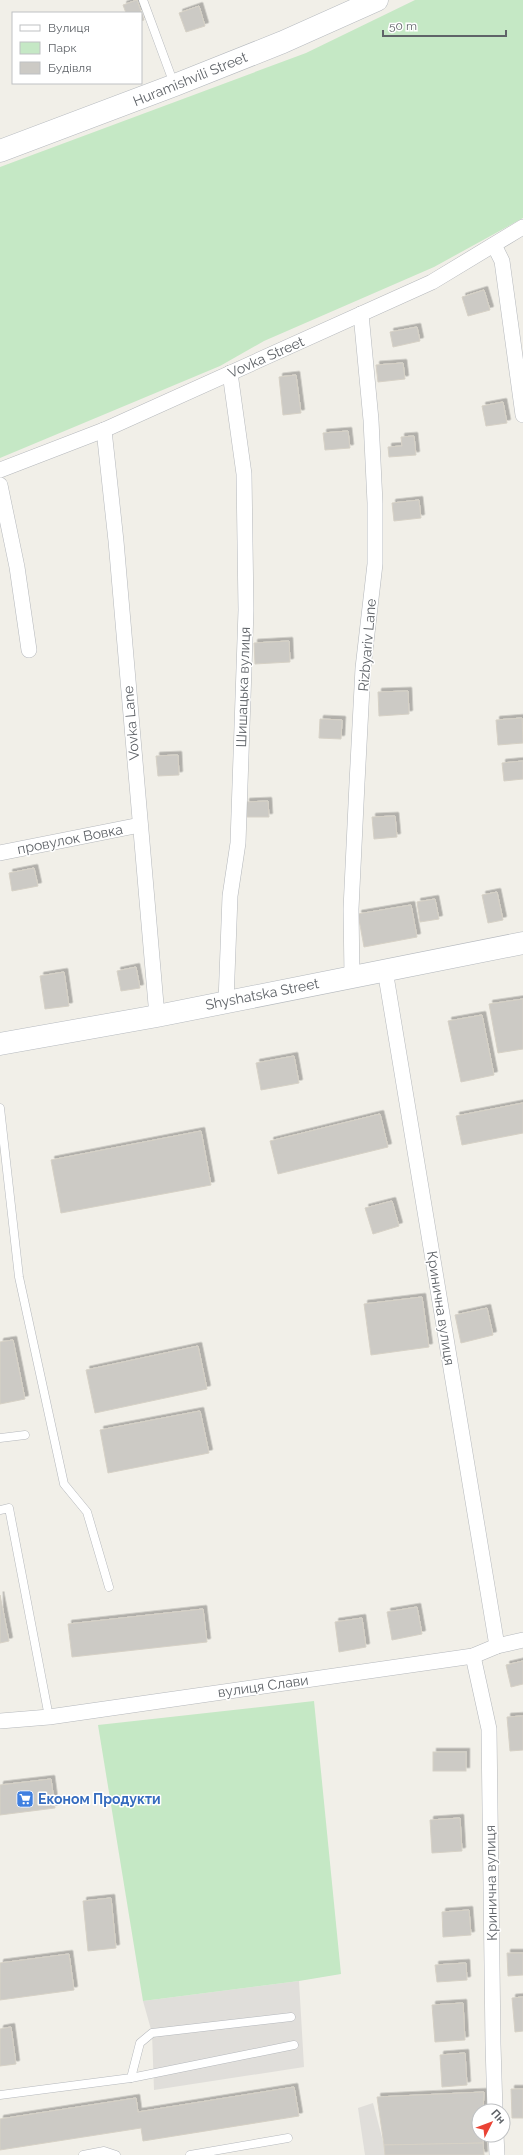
<svg xmlns="http://www.w3.org/2000/svg" width="523" height="2155" viewBox="0 0 523 2155" font-family="Raleway,sans-serif">
<style>
.industrial{fill:#e0deda}
.green{fill:#c5e8c5}
.building{fill:#cccac5;stroke:#d6d1c6;filter:url(#shadow)}
.lines{fill:none;stroke-linecap:round;stroke-linejoin:round}
.lane-casing{stroke:#b5b8bc;stroke-width:9}
.street-casing{stroke:#b5b8bc;stroke-width:16}
.secondary-casing{stroke:#b6babf;stroke-width:23}
.lane{stroke:#fff;stroke-width:8}
.street{stroke:#fff;stroke-width:15}
.secondary{stroke:#fff;stroke-width:22}
.labels{text-anchor:middle;stroke-width:3;stroke-linejoin:round;paint-order:stroke}
.street-label{font-size:14px;fill:#5f6368;stroke:#fff}
.shop-label{font-size:14px;font-weight:bold;fill:#366cbe;stroke:#fff;text-anchor:start}
</style>
<defs>
<filter id="shadow"><feDropShadow dx="3.5" dy="-3.5" stdDeviation="0" flood-color="#0004"/></filter>
</defs>
<rect width="100%" height="100%" fill="#f1efe8"/>
<g class="industrial">
<polygon points="299,1981 304,2067 154,2090 152,2033 143,2001"/>
<polygon points="373,2103 384,2145 385,2155 365,2155 358,2108"/>
</g>
<g class="green">
<polygon points="415,0 523,0 523,218 434,267 264,341 220,366 0,458 0,167 306,53"/>
<polygon points="314,1701 341,1974 299,1981 143,2001 98,1725"/>
</g>
<g class="building">
<polygon points="137,0 144,20 141,21 141,13 126,13 123,5"/>
<polygon points="199,6 205,26 186,32 179,13"/>
<polygon points="484,290 490,310 468,316 462,297"/>
<polygon points="417,327 420,341 393,347 390,332"/>
<polygon points="403,363 405,379 378,382 376,365"/>
<polygon points="296,375 301,413 283,415 279,377"/>
<polygon points="503,402 507,423 486,426 482,406"/>
<polygon points="348,431 350,448 325,450 323,433"/>
<polygon points="414,436 416,455 389,457 388,447 402,446 401,437"/>
<polygon points="419,500 421,518 394,521 392,503"/>
<polygon points="289,641 290,662 255,664 254,643"/>
<polygon points="408,691 409,714 379,716 378,692"/>
<polygon points="522,718 523,743 498,745 496,720"/>
<polygon points="320,719 342,720 341,739 319,738"/>
<polygon points="178,755 179,775 158,776 156,756"/>
<polygon points="523,761 523,779 504,781 502,763"/>
<polygon points="268,801 269,817 247,817 246,802"/>
<polygon points="395,816 397,837 374,839 372,817"/>
<polygon points="34,868 38,886 12,891 9,873"/>
<polygon points="497,892 503,920 488,923 482,895"/>
<polygon points="435,899 439,919 420,922 417,902"/>
<polygon points="411,905 417,937 364,947 358,914"/>
<polygon points="136,967 140,988 121,991 117,971"/>
<polygon points="64,972 69,1006 45,1009 40,976"/>
<polygon points="523,999 523,1049 498,1053 489,1004"/>
<polygon points="482,1015 494,1075 461,1082 448,1021"/>
<polygon points="294,1056 299,1083 261,1090 256,1063"/>
<polygon points="523,1103 523,1133 462,1145 456,1116"/>
<polygon points="380,1114 388,1147 278,1174 270,1141"/>
<polygon points="201,1131 211,1185 61,1213 51,1160"/>
<polygon points="392,1201 399,1226 373,1234 365,1208"/>
<polygon points="422,1297 429,1347 371,1355 364,1304"/>
<polygon points="487,1308 493,1335 461,1343 455,1315"/>
<polygon points="13,1340 25,1399 0,1404 0,1342"/>
<polygon points="198,1346 207,1389 95,1413 86,1370"/>
<polygon points="200,1411 209,1453 108,1473 100,1430"/>
<polygon points="0,1595 9,1641 0,1643"/>
<polygon points="417,1607 422,1634 392,1640 387,1612"/>
<polygon points="203,1609 207,1642 72,1657 68,1624"/>
<polygon points="362,1618 366,1647 339,1652 335,1622"/>
<polygon points="523,1661 523,1684 511,1687 506,1665"/>
<polygon points="523,1716 523,1750 510,1751 507,1717"/>
<rect x="433" y="1752" width="33" height="19"/>
<polygon points="51,1779 55,1808 0,1815 0,1785"/>
<polygon points="460,1818 462,1851 432,1853 430,1820"/>
<polygon points="111,1898 116,1948 88,1951 83,1901"/>
<polygon points="469,1910 471,1935 443,1937 442,1912"/>
<polygon points="507,1953 523,1953 523,1975 508,1976"/>
<polygon points="69,1954 74,1990 0,2000 0,1963"/>
<polygon points="466,1963 467,1980 437,1982 435,1965"/>
<polygon points="523,1997 523,2031 515,2032 512,1998"/>
<polygon points="463,2003 465,2040 435,2042 432,2005"/>
<polygon points="11,2027 16,2064 0,2066 0,2029"/>
<polygon points="465,2053 467,2085 442,2087 440,2055"/>
<polygon points="294,2087 299,2116 143,2141 141,2128 0,2150 0,2119 136,2098 138,2112"/>
<polygon points="511,2089 523,2089 523,2118 512,2118"/>
<polygon points="484,2092 483,2111 479,2111 479,2135 483,2135 483,2143 384,2145 377,2097"/>
<polygon points="483,2143 484,2155 385,2155 384,2145"/>
</g>
<g class="lines">
<defs>
<g id="lane">
<polyline points="143,0 174,84"/>
<polyline points="0,1108 19,1277 64,1484 87,1512 109,1587"/>
<polyline points="0,1438 25,1435"/>
<polyline points="0,1510 9,1508 49,1717"/>
<polyline points="131,2078 294,2045"/>
<polyline points="0,2095 131,2078 140,2043 152,2033 291,2017"/>
<polyline points="83,2155 104,2151 116,2155"/>
<polyline points="190,2155 288,2138"/>
</g>
<g id="street">
<polyline points="494,245 502,261 523,415"/>
<polyline points="104,430 116,541 157,1016"/>
<polyline points="0,470 104,430 432,282 523,227"/>
<polyline points="0,485 17,567 29,650"/>
<polyline points="0,853 140,825"/>
<polyline points="385,970 497,1646"/>
<polyline points="352,976 351,909 357,783 363,668 375,564 375,503 371,420 361,314"/>
<polyline points="226,1002 230,896 238,843 246,610 244,474 230,373"/>
<polyline points="473,1656 489,1729 493,2044 495,2111"/>
<polyline points="0,1721 49,1717 473,1656 497,1646 523,1640"/>
<polyline points="496,2135 497,2155"/>
</g>
<g id="secondary">
<polyline points="0,151 175,85 283,42 377,0"/>
<polyline points="0,1044 157,1016 523,943"/>
</g>
</defs>
<use href="#lane" class="lane-casing"/>
<use href="#street" class="street-casing"/>
<use href="#secondary" class="secondary-casing"/>
<use href="#lane" class="lane"/>
<use href="#street" class="street"/>
<use href="#secondary" class="secondary"/>
</g>
<defs>
<symbol id="supermarket-square" viewBox="-11 -11 22 22"><rect x="-9" y="-9" width="18" height="18" rx="4" fill="#3f7fe0" stroke="#fff"/><path d="M-6-5.5h2.5l.6 2H6L4.5 2H-2.5L-4.4-4H-6ZM-1.5 3.2a1.3 1.3 0 1 0 .1 0ZM3 3.2a1.3 1.3 0 1 0 .1 0Z" fill="#fff"/></symbol>
</defs>
<g fill-rule="evenodd">
<use href="#supermarket-square" x="15" y="1789" width="20" height="20"/>
</g>
<g class="labels">
<g class="street-label">
<text transform="translate(190 79) rotate(-22)" y="5">Huramishvili Street</text>
<text transform="translate(266 357) rotate(-24)" y="5">Vovka Street</text>
<text transform="translate(367 645) rotate(-85)" y="5">Rizbyariv Lane</text>
<text transform="translate(243 687) rotate(-88)" y="5">Шишацька вулиця</text>
<text transform="translate(131 723) rotate(-95)" y="5">Vovka Lane</text>
<text transform="translate(70 839) rotate(-11)" y="5">провулок Вовка</text>
<text transform="translate(262 994) rotate(-11)" y="5">Shyshatska Street</text>
<text transform="translate(441 1308) rotate(81)" y="5">Кринична вулиця</text>
<text transform="translate(263 1686) rotate(-8)" y="5">вулиця Слави</text>
<text transform="translate(491 1883) rotate(-91)" y="5">Кринична вулиця</text>
</g>
<g class="shop-label">
<text x="38" y="1804">Економ Продукти</text>
</g>
</g>
<rect x="12" y="12" width="130" height="72" fill="#ffffff" stroke="#bfc1c3"/>
<rect x="20" y="25" width="20" height="6" fill="#ffffff" stroke="#bfc1c3"/>
<text x="48" y="32" font-size="12" fill="#5f6368">Вулиця</text>
<rect x="20" y="42" width="20" height="12" fill="#c5e8c5" stroke="#bfc1c3"/>
<text x="48" y="52" font-size="12" fill="#5f6368">Парк</text>
<rect x="20" y="62" width="20" height="12" fill="#cccac5" stroke="#bfc1c3"/>
<text x="48" y="72" font-size="12" fill="#5f6368">Будівля</text>
<g transform="translate(491 2123) rotate(48)"><circle r="19" fill="#ffffff" stroke="#bfc1c3"/>
<path d="M0-3L7 15L0 10L-7 15Z" fill="#ea4335"/>
<text y="-6" font-size="11" font-weight="bold" text-anchor="middle" fill="#5f6368">Пн</text>
</g>
<path d="M383 30v6h123v-6" fill="none" stroke="#5f6368" stroke-width="2"/>
<text x="389" y="30" font-size="12" fill="#5f6368" stroke="#ffffff" stroke-width="3" paint-order="stroke">50 m</text>
</svg>
